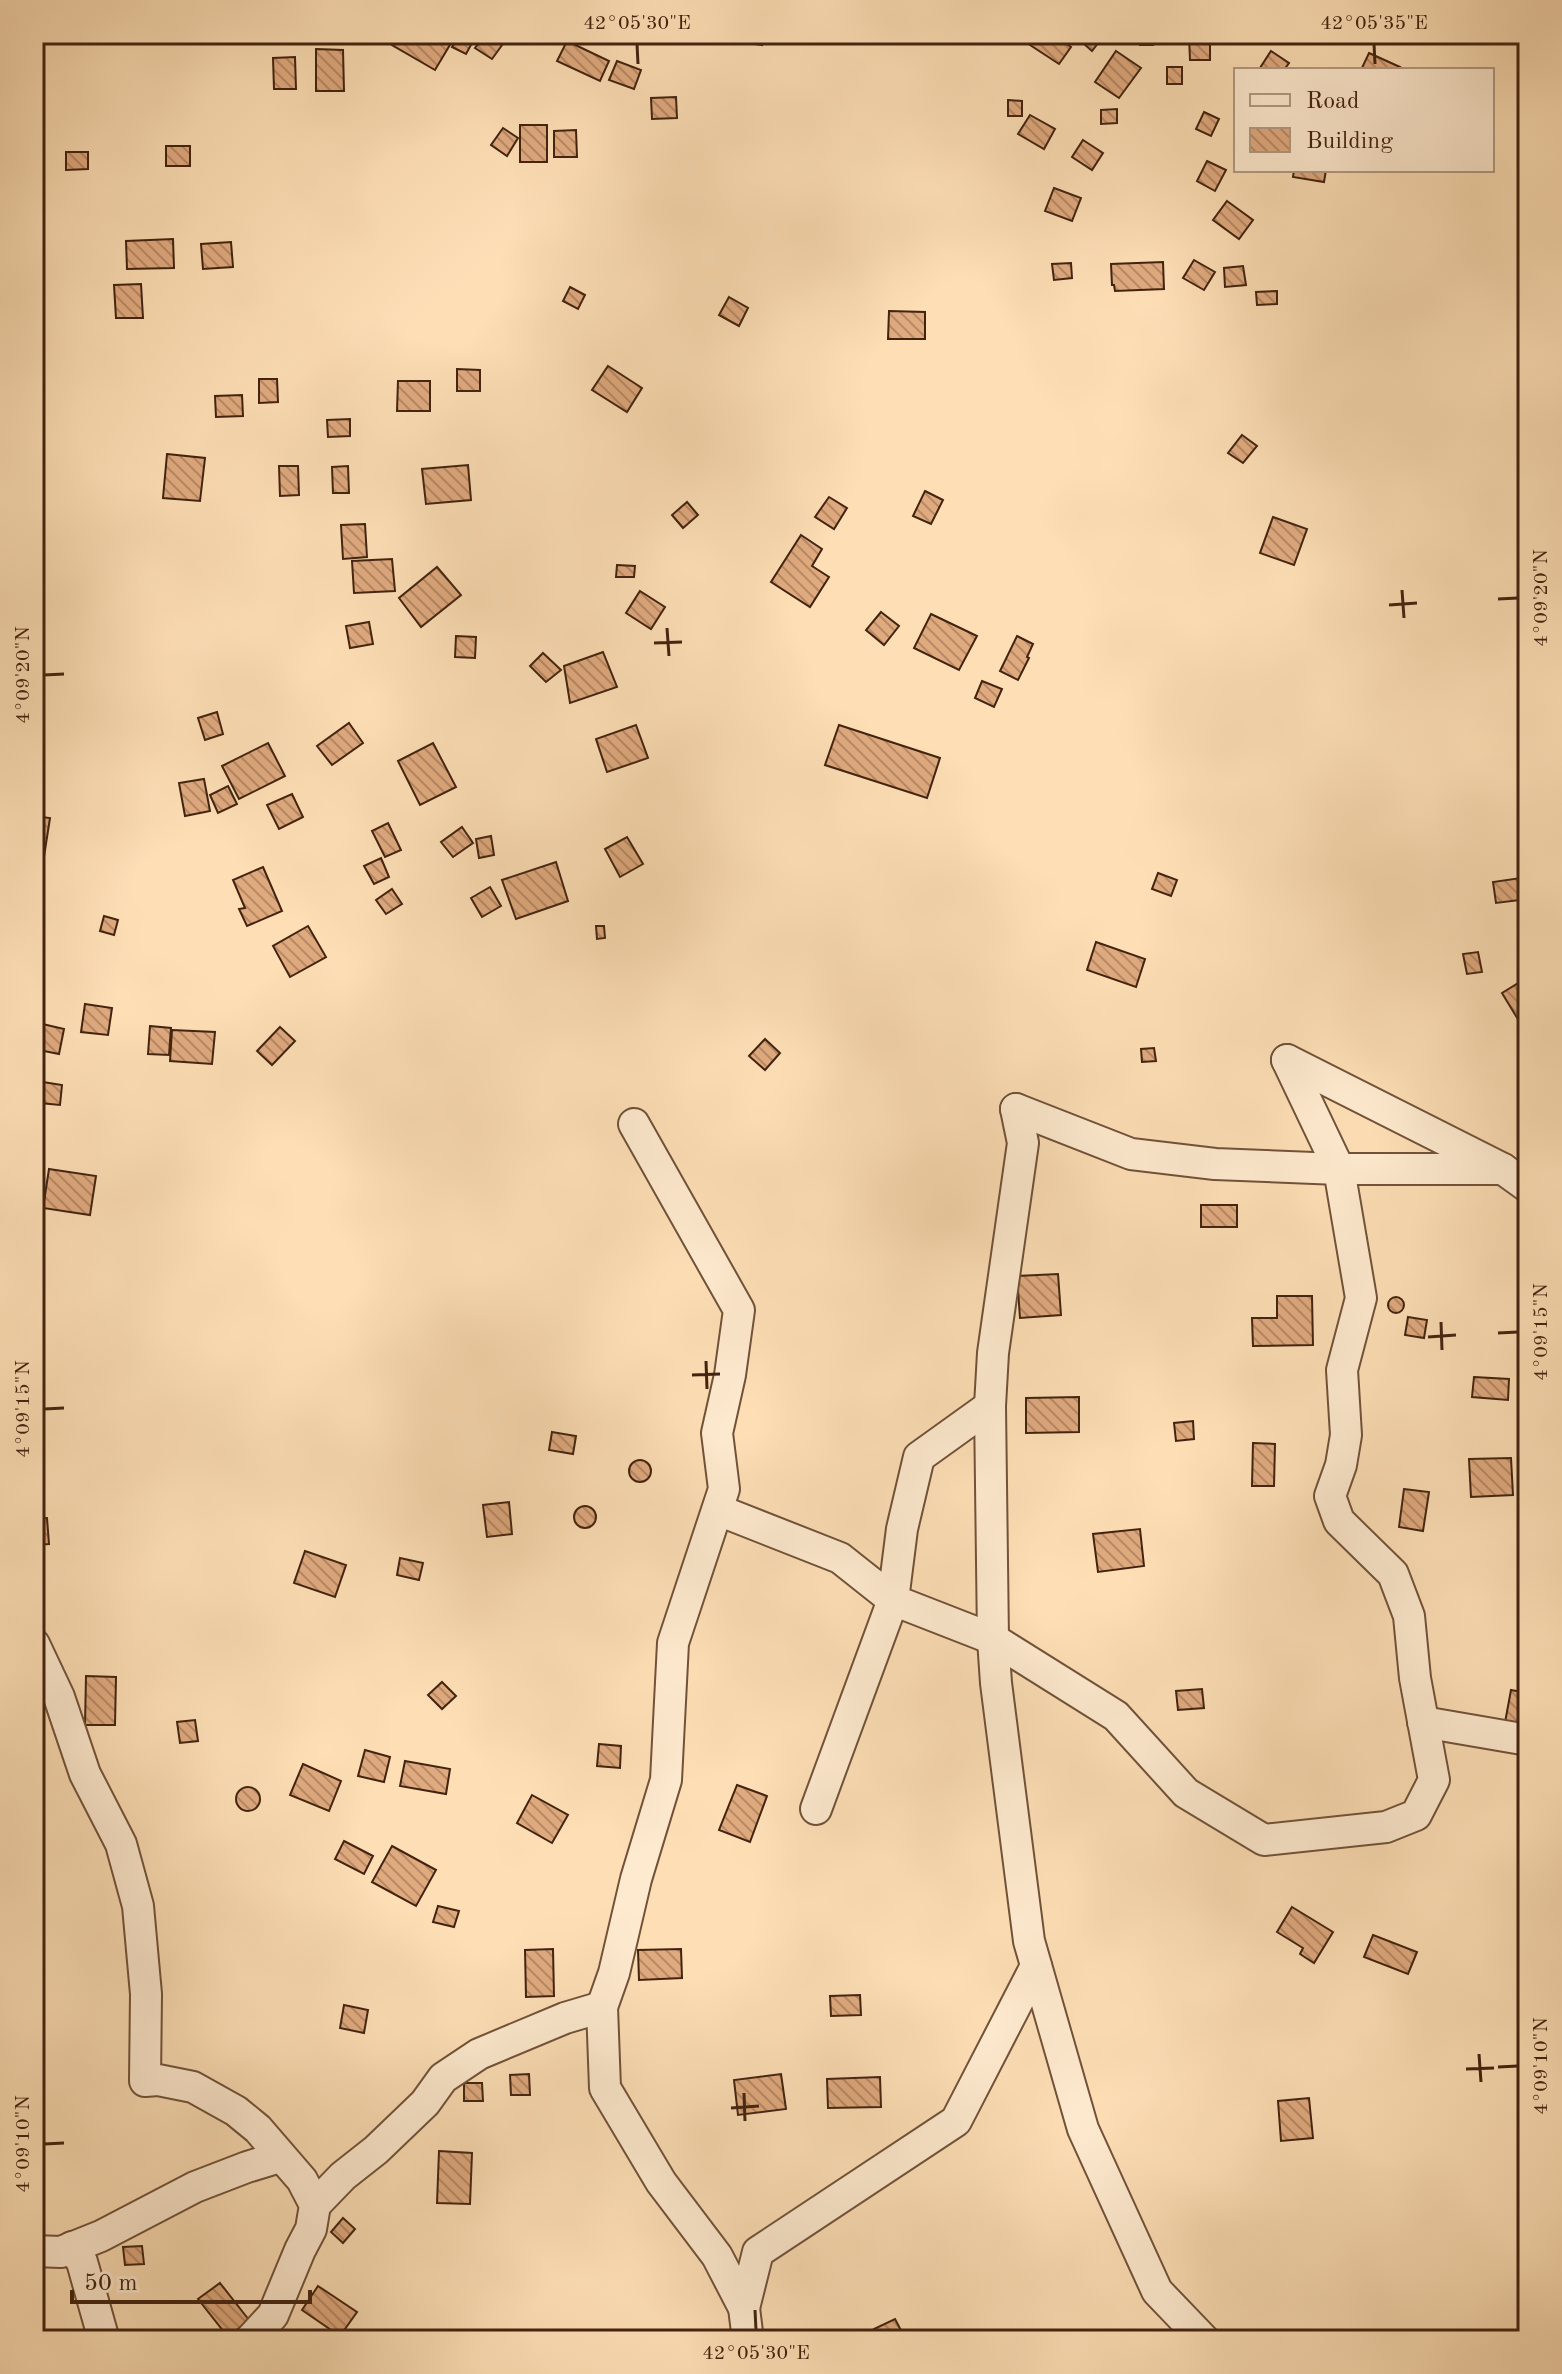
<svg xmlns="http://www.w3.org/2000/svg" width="1562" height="2374" viewBox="0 0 1562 2374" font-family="'Old Standard TT',serif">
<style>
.building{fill:url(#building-back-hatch);stroke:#422310;stroke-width:2}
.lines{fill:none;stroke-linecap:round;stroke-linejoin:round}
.street-casing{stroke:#715239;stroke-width:34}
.street{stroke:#feeacf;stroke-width:30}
.ticks{fill:none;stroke:#422310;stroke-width:3}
.neatline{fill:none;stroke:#422310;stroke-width:3}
.ticks-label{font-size:20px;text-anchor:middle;fill:#422310}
</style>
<defs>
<pattern id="building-back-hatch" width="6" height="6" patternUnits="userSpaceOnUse" patternTransform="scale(2)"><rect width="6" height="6" fill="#e0aa7f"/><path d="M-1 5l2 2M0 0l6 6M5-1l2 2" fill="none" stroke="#b78a67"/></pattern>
</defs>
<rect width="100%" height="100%" fill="#fddeb5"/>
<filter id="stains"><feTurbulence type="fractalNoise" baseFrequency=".0025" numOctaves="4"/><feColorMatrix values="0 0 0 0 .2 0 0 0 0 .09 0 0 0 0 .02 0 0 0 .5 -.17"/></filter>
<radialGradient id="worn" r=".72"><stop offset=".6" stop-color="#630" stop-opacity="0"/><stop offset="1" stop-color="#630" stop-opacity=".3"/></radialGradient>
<g class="building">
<rect x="250" y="34" width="17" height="7"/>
<polygon points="398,34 435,34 451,43 435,70 392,45"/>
<polygon points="459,34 477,34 466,54 452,47"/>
<polygon points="486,34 496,34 505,41 492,59 475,48"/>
<polygon points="749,34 763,35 762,45 748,43"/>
<polygon points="1033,34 1052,34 1071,47 1059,64 1027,43"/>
<polygon points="1073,34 1105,34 1092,51"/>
<polygon points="1139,34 1153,34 1153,45 1140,45"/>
<polygon points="1189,36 1210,36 1210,60 1190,60"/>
<polygon points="567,41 609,61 600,81 557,61"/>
<polygon points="316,49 343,50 344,91 316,91"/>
<polygon points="1116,51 1141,68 1119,98 1095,82"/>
<polygon points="1271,51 1289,63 1284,70 1260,68"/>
<polygon points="1369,53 1400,67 1398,70 1361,70"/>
<polygon points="295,57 296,89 274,89 273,58"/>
<polygon points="617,61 641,70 634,89 609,80"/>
<rect x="1167" y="67" width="15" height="17"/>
<polygon points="676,97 677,118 652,119 651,98"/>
<polygon points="1008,100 1022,101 1022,116 1008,116"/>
<polygon points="1117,109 1117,123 1101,124 1101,110"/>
<polygon points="1204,112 1219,119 1211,136 1196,129"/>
<polygon points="1030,115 1055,129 1044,149 1018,134"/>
<rect x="520" y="125" width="27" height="37"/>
<polygon points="503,128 518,138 507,156 491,145"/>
<polygon points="576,130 577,157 554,157 554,131"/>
<polygon points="1083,140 1103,153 1092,170 1072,157"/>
<rect x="166" y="146" width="24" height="20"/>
<polygon points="66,152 88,152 88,169 66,170"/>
<polygon points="1207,161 1226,170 1215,191 1197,181"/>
<polygon points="1294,170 1326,170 1324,182 1293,177"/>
<polygon points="1054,188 1081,198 1072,221 1045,211"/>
<polygon points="1227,201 1253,220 1239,239 1213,220"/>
<polygon points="173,239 174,268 127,269 126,241"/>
<polygon points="231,242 233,267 203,269 201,244"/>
<polygon points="1194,260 1215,272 1204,290 1183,278"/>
<polygon points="1163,262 1164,289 1115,291 1114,285 1112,285 1111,264"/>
<polygon points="1071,263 1072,278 1054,280 1052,264"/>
<polygon points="1243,266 1246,285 1225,287 1224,268"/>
<polygon points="141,284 143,318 116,318 114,285"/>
<polygon points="570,287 585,295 578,309 563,301"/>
<polygon points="1277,291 1277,304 1257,305 1256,292"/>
<polygon points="729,297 748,308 739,326 719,315"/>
<polygon points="889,311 925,312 925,339 888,339"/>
<polygon points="608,366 642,388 627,412 592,390"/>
<polygon points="457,369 480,370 480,391 457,391"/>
<polygon points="259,379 277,379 278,402 259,403"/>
<polygon points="398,381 430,381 430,411 397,411"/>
<polygon points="242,395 243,416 216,417 215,396"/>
<polygon points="350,419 350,436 328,437 327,420"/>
<polygon points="1242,435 1257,446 1243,463 1228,453"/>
<polygon points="167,454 205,458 200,501 163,498"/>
<polygon points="468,465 471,500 426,504 422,469"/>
<polygon points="279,466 298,466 299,495 280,496"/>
<polygon points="348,466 349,493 333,493 332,467"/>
<polygon points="925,491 943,500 931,524 913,516"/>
<polygon points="829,497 847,508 834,529 815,517"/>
<polygon points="687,502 698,515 683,528 672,515"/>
<polygon points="1273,517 1307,529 1294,565 1260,553"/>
<polygon points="365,524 367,557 343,559 341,525"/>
<polygon points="801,535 822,549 812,566 829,577 810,607 771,582"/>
<polygon points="392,559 395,591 354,593 352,561"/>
<polygon points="617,565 635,566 634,577 616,577"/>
<polygon points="437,567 461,595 421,627 399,598"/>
<polygon points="640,591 665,607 651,629 626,613"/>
<polygon points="881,612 899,626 884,645 866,630"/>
<polygon points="931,614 977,636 959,670 914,648"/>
<polygon points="369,622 373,644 350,648 346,626"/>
<polygon points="456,636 476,637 475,658 455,657"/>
<polygon points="1017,636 1033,644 1027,657 1029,658 1018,680 1000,671"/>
<polygon points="603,652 617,687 570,703 564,666"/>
<polygon points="543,653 561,670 546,682 530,666"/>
<polygon points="982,681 1002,689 994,707 975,698"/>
<polygon points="217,712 223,734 205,740 198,718"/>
<polygon points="349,723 363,743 332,765 317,746"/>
<polygon points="636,725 648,758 607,772 596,739"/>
<polygon points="839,725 940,758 927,798 825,765"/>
<polygon points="268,743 285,776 239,799 222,766"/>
<polygon points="433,743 456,787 420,805 398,761"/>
<polygon points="204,779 210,811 185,816 179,783"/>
<polygon points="228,786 237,804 218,813 210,795"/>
<polygon points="292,794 303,817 279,829 267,805"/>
<polygon points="34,816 50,818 43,863 34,862"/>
<polygon points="388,823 401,850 385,857 372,831"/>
<polygon points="462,827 473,843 453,857 441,842"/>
<polygon points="491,836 494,855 479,858 476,839"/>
<polygon points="627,837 643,864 620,877 605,849"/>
<polygon points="381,858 389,877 374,884 364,866"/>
<polygon points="556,862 568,901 516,919 502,880"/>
<polygon points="263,867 282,911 247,926 239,909 245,908 233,880"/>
<polygon points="1158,873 1177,880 1171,896 1152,889"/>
<polygon points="1528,877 1528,899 1496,903 1493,882"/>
<polygon points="490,887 501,906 482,917 471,898"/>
<polygon points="392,889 402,904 386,914 376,900"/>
<polygon points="104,916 118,920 114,935 100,931"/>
<polygon points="308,926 326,957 290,977 273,946"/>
<polygon points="596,926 604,926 605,938 597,939"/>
<polygon points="1096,942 1145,959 1136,987 1087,970"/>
<polygon points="1478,952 1482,972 1467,974 1463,954"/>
<polygon points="1528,977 1528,1016 1519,1021 1502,993"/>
<polygon points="85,1004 112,1008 108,1035 81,1032"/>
<polygon points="34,1022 64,1029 59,1054 34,1049"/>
<polygon points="150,1026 171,1028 169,1055 148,1054"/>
<polygon points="280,1027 295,1041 272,1065 257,1051"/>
<polygon points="172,1030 215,1032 212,1064 170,1061"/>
<polygon points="765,1039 780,1053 765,1070 749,1056"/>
<polygon points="1154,1048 1156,1061 1142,1062 1141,1049"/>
<polygon points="43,1082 62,1085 60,1105 40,1103"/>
<polygon points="49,1169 96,1176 90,1215 43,1208"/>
<rect x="1201" y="1205" width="36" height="22"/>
<polygon points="1058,1274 1061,1315 1020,1318 1017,1276"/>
<polygon points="1277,1296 1312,1296 1313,1345 1253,1346 1252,1318 1277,1318"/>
<circle cx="1396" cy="1305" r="8"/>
<polygon points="1408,1317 1427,1320 1424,1338 1405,1335"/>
<polygon points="1474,1377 1509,1379 1508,1400 1472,1397"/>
<polygon points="1079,1397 1079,1432 1026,1433 1026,1398"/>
<polygon points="1193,1421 1194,1439 1176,1441 1174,1423"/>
<polygon points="552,1432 576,1436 573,1454 549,1450"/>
<polygon points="1253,1443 1275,1444 1274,1486 1252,1486"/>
<polygon points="1511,1458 1513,1495 1471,1497 1469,1459"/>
<circle cx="640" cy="1471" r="11"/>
<polygon points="1404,1489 1429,1492 1423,1531 1399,1527"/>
<polygon points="509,1502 512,1534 487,1537 483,1505"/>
<circle cx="585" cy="1517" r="11"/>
<polygon points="47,1518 49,1544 34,1545 34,1519"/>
<polygon points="1140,1529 1144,1566 1098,1572 1093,1534"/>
<polygon points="305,1551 346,1565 335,1597 294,1583"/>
<polygon points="400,1558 423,1563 419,1580 397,1575"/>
<polygon points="86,1676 116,1677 115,1725 85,1725"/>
<polygon points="442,1682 456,1696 442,1709 428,1695"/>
<polygon points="1202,1689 1204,1708 1178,1710 1176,1691"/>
<polygon points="1511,1690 1528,1693 1528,1732 1504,1728"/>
<polygon points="195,1720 198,1741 180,1743 177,1722"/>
<polygon points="599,1744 621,1746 620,1768 597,1766"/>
<polygon points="365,1750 390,1757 384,1782 358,1776"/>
<polygon points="405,1761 450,1769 446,1794 400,1786"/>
<polygon points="303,1764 341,1781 329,1811 290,1795"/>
<polygon points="737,1785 767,1796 750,1842 719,1830"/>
<circle cx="248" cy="1799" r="12"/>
<polygon points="532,1795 568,1815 552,1843 517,1823"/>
<polygon points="344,1841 373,1856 364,1874 335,1859"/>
<polygon points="392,1846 436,1870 416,1906 372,1882"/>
<polygon points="438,1906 459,1911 454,1927 433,1922"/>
<polygon points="1292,1907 1333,1932 1314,1963 1300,1954 1303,1948 1277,1932"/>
<polygon points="1373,1935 1417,1952 1408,1974 1364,1957"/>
<polygon points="553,1949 554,1996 526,1997 525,1950"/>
<polygon points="681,1949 682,1978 639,1980 638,1950"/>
<polygon points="860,1995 861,2015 831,2016 830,1996"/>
<polygon points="344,2005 368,2010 364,2033 340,2028"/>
<polygon points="529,2074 530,2095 511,2095 510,2075"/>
<polygon points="781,2074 786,2109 738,2115 734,2080"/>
<polygon points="880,2077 881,2107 828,2108 827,2079"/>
<polygon points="464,2083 482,2083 483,2101 464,2101"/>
<polygon points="1309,2098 1313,2138 1281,2141 1278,2101"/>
<polygon points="439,2151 472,2153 470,2204 437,2203"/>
<polygon points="343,2218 355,2229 343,2243 331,2232"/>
<polygon points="142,2246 144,2264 125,2265 123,2247"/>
<polygon points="220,2283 249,2320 228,2337 198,2299"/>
<polygon points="318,2286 357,2312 340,2336 302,2310"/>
<polygon points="895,2319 906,2340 879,2340 874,2329"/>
<polygon points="174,2330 175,2340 130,2340 130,2334"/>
</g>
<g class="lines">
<defs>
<g id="street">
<polyline points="1287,1060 1503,1169 1528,1187"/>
<polyline points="1016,1109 1023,1143 993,1353 990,1406 993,1639 996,1683 1029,1941 1083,2129 1157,2291 1204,2340"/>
<polyline points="1016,1109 1131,1154 1215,1164 1339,1169 1503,1169"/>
<polyline points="634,1124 739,1310 730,1375 717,1433 724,1489 673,1643 666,1780 636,1879 614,1973 602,2007 605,2088 661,2182 717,2256 744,2308 748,2340"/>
<polyline points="990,1406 919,1457 902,1529 893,1600 993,1639 1116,1716 1186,1793 1264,1840 1386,1827 1416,1815 1434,1780 1415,1678 1409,1616 1393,1574 1339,1521 1330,1496 1341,1465 1346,1435 1342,1370 1361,1298 1339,1169 1287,1060"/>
<polyline points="718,1510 840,1558 893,1600 816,1809"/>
<polyline points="34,1644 59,1697 85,1774 121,1844 138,1906 146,1994 145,2081 158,2080 193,2087 236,2111 258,2129 302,2180 315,2205 311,2229 300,2250 273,2315 250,2340"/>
<polyline points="1423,1722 1528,1740"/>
<polyline points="315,2205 343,2176 376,2150 425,2103 443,2078 479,2054 565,2018 602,2007"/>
<polyline points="72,2247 82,2262 104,2340"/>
<polyline points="34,2251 61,2252 101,2236 195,2187 247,2167 280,2157"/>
<polyline points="744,2308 758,2252 956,2121 1036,1966"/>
</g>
</defs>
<use href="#street" class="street-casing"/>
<use href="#street" class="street"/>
</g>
<path class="ticks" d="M637,44l1,20M1374,44l1,20M1402,590l2,28M1498,599l20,-1M1389,605l28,-2M667,628l2,28M654,643l28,-1M44,675l20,-1M1441,1322l1,28M1498,1333l20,-1M1428,1337l28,-2M706,1361l1,28M692,1375l28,-1M44,1409l20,-1M1479,2054l2,28M1498,2067l20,-1M1466,2069l28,-1M744,2093l1,28M731,2108l28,-2M44,2144l20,-1M755,2310l1,20"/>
<rect width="1562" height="2374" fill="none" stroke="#fddeb5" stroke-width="88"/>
<rect x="1234" y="68" width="260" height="104" fill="#feeacf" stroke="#b39a83" stroke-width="2"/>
<rect x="1250" y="94" width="40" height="12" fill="#feeacf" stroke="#b39a83" stroke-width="2"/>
<text x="1306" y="108" font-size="24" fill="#422310">Road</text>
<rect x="1250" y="128" width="40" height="24" fill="url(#building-back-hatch)" stroke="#b39a83" stroke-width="2"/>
<text x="1306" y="148" font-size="24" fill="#422310">Building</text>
<path d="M72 2290v12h238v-12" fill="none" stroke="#422310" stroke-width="4"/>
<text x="84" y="2290" font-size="24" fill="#422310" stroke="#feeacf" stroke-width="6" paint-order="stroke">50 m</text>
<rect x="44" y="44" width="1474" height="2286" class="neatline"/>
<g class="ticks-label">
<text x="637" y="29">42°05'30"E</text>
<text x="1374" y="29">42°05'35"E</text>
<text transform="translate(1540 598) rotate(-90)" y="7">4°09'20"N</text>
<text transform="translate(22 675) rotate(-90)" y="7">4°09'20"N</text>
<text transform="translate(1540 1332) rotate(-90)" y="7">4°09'15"N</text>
<text transform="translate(22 1409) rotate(-90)" y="7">4°09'15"N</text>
<text transform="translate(1540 2066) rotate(-90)" y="7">4°09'10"N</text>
<text transform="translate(22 2144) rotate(-90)" y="7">4°09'10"N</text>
<text x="756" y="2359">42°05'30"E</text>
</g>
<rect width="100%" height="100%" filter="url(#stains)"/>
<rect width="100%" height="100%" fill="url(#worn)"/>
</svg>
